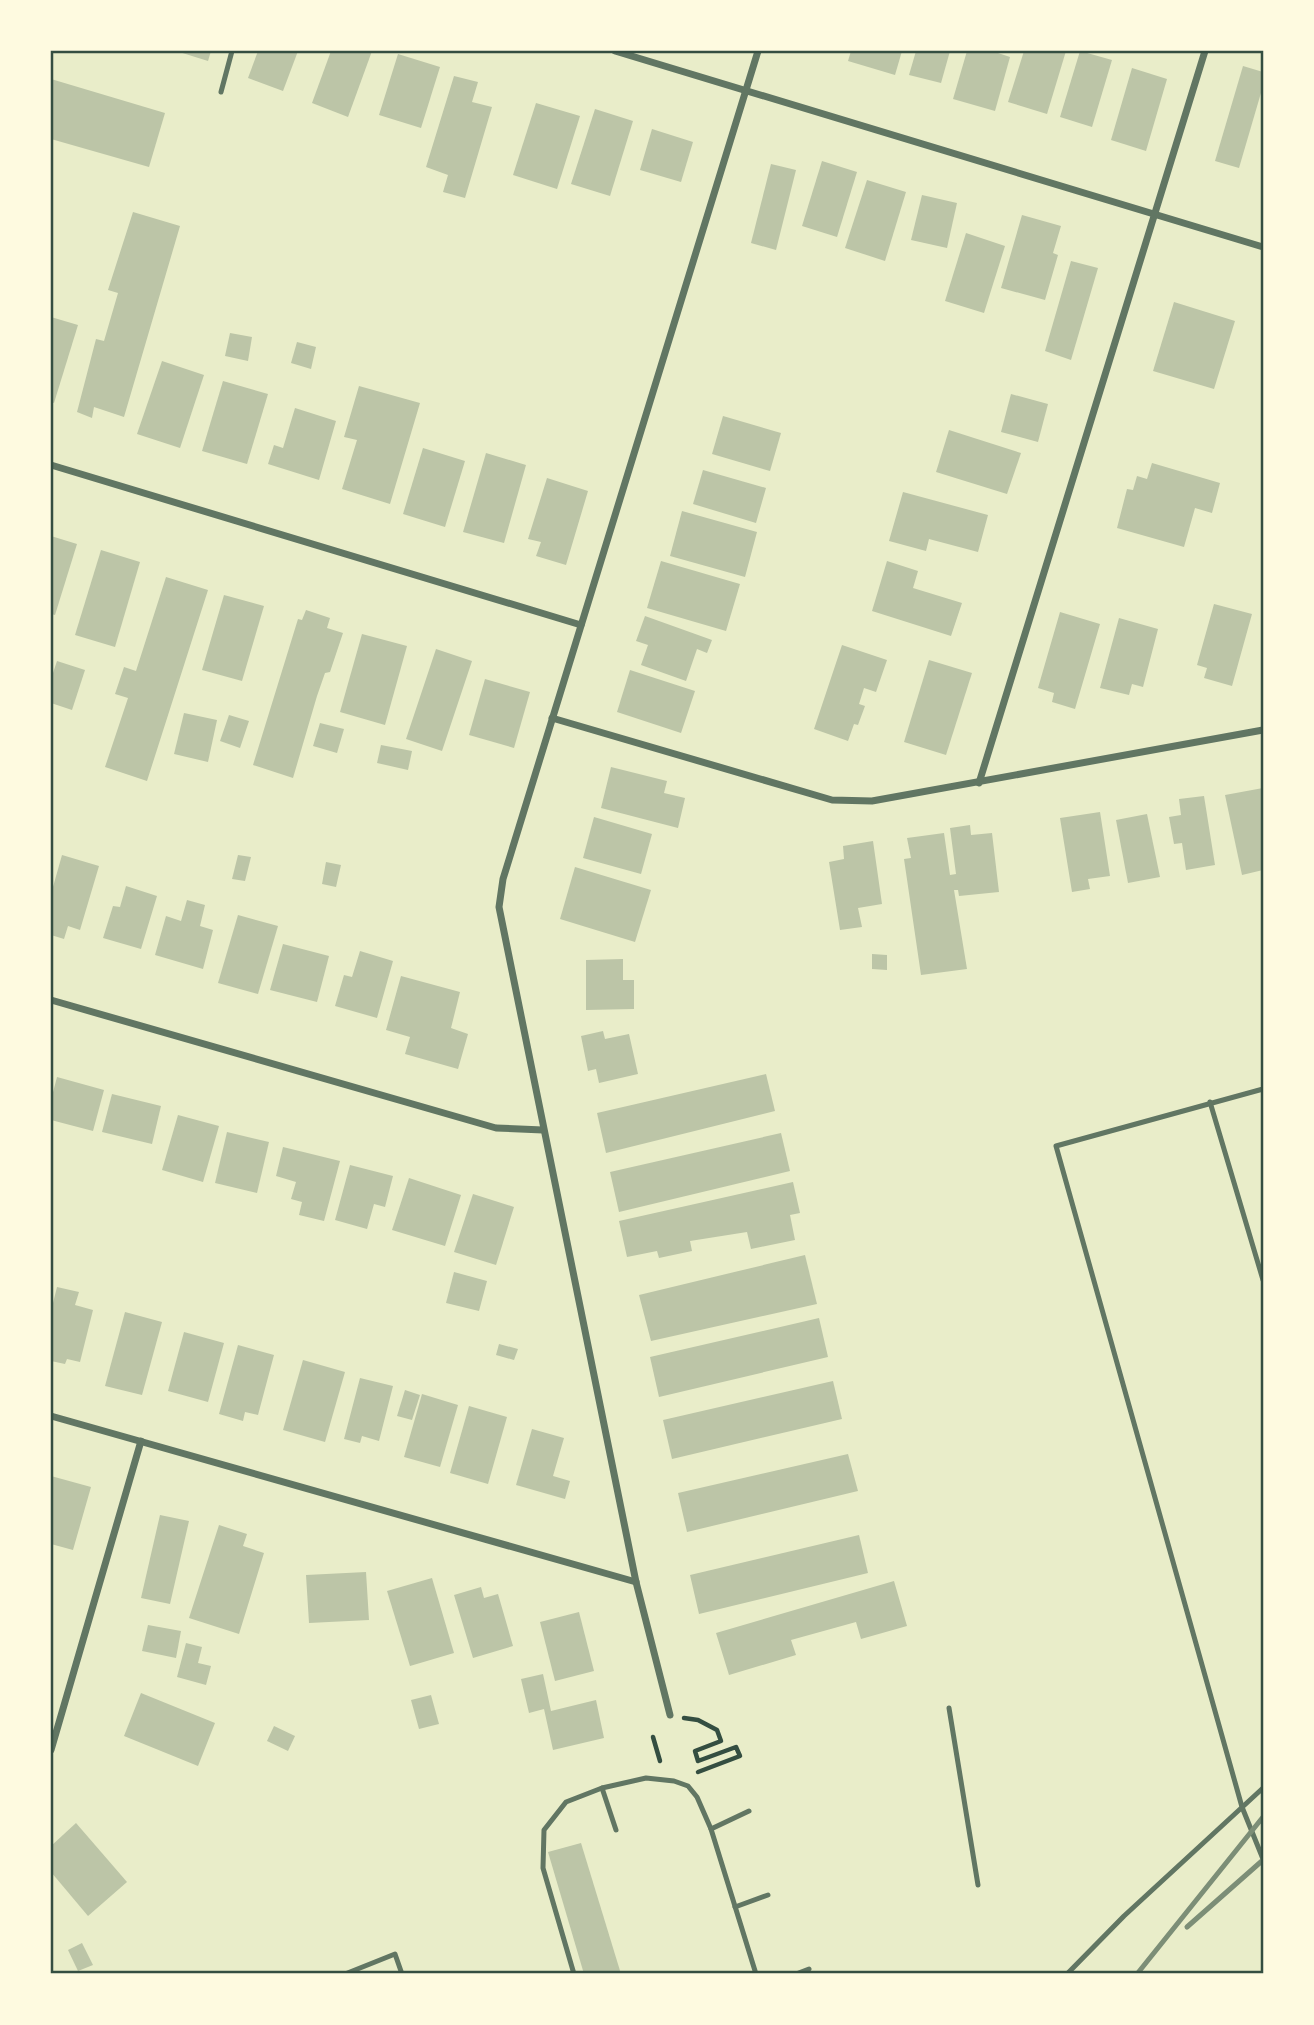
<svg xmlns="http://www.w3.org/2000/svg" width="1314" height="2025" viewBox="0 0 1314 2025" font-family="Overpass,sans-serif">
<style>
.building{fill:#bcc5a7}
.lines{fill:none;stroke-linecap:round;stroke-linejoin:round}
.path{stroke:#344e41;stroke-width:4.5}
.service{stroke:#617663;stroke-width:5}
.minor{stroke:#617663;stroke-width:7}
.rail{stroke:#7c8e77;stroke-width:5}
.neatline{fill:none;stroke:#344e41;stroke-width:2.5}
</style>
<rect width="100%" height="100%" fill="#e9edc9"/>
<g class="building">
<polygon points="176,51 211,51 208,61"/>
<polygon points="258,51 298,51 283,91 248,78"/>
<polygon points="331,51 372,51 348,117 312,103"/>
<polygon points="851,51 902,51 895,75 848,61"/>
<polygon points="916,51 950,51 941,83 909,75"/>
<polygon points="967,51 992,51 1010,57 995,111 953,99"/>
<polygon points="1024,51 1066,51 1047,114 1008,102"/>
<polygon points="1080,51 1112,60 1092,127 1060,117"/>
<polygon points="398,54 440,67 421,128 379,115"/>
<polygon points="1243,66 1263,72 1263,86 1239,168 1215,161"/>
<polygon points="1132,68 1167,79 1146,151 1111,140"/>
<polygon points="454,76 478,82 472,102 492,107 465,198 443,192 448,175 426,167"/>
<polygon points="51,79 165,113 149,167 51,139"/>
<polygon points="536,103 580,116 557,189 513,175"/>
<polygon points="595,109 633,121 610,196 571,184"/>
<polygon points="652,129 693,142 681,182 640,170"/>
<polygon points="822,161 857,172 837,237 802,226"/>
<polygon points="771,164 796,170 776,250 751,243"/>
<polygon points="867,180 906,192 885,261 845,248"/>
<polygon points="922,195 957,203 947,248 911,240"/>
<polygon points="133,212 180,226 124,417 94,407 92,418 77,412 96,339 104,341 118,293 108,290"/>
<polygon points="1022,215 1061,226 1053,253 1058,255 1045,300 1001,288"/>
<polygon points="966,233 1005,246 984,313 945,301"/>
<polygon points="1071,261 1098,268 1071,360 1045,351"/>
<polygon points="1174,302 1235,321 1214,389 1153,371"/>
<polygon points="51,317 78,325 54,403 51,402"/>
<polygon points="230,333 252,337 248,361 225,356"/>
<polygon points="297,342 316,347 311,369 291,363"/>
<polygon points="162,361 204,375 180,448 137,434"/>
<polygon points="223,381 268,394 247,464 202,451"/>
<polygon points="359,386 420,403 390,504 342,489 357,440 344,437"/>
<polygon points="1011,394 1048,404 1038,442 1001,432"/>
<polygon points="295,408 336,421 319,480 268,464 274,445 283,448"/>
<polygon points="723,416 781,433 770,471 712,454"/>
<polygon points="949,430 1021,453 1007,494 936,472"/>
<polygon points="423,448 465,461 445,527 403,514"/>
<polygon points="486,453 526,465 504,543 463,532"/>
<polygon points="1152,463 1220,483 1212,513 1195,508 1184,547 1117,528 1127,489 1133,490 1137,476 1147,479"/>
<polygon points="703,470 766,488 756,523 693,504"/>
<polygon points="547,478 588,491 566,565 536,556 541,542 528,539"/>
<polygon points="903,492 988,515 978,552 929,539 926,551 889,541"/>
<polygon points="682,511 757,532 745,577 670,556"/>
<polygon points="51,536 77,544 55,615 51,614"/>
<polygon points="101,550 140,562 115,647 75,635"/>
<polygon points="661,561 740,584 726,631 647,608"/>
<polygon points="887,561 918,571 913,588 962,603 951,636 872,611"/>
<polygon points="166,577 208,590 147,781 105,767 128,698 115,694 124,667 136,671"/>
<polygon points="224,595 264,606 242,681 202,670"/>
<polygon points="1214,604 1252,614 1232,686 1204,678 1207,668 1197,665"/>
<polygon points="306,610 330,618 327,628 343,633 330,672 325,673 317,696 293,778 253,765 298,619 302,620"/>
<polygon points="1060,612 1100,624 1075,709 1052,702 1054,693 1038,688"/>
<polygon points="645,616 712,640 707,653 697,649 686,681 641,665 648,645 636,641"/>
<polygon points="1119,618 1158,629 1143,687 1132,684 1129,695 1100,688"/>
<polygon points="362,634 407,646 385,725 340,712"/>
<polygon points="842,645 887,660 876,692 864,688 859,704 865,706 858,725 854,724 848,741 814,729"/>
<polygon points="436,649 472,661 442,751 406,739"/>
<polygon points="929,660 972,673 946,755 904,742"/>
<polygon points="57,661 85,670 72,710 51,703 51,679"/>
<polygon points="630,670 695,691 681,733 617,712"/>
<polygon points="485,679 530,692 514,748 469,735"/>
<polygon points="184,713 217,720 208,762 174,754"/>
<polygon points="229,715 249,721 240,748 220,741"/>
<polygon points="320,723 344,729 337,753 313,746"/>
<polygon points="381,745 412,751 408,770 377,763"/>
<polygon points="611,767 667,781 664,793 685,798 678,828 601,808"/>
<polygon points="1263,788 1263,870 1242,875 1225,795"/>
<polygon points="1204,796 1215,865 1186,870 1182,843 1174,844 1169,817 1181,815 1179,799"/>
<polygon points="1100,812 1110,876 1088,879 1090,889 1072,892 1060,818"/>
<polygon points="1147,814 1160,877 1128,883 1116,820"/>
<polygon points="594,817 652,834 641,874 583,858"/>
<polygon points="970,825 971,835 992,833 999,892 959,896 958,890 954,890 967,969 921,975 904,859 911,858 907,838 944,833 950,875 956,874 950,828"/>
<polygon points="873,841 882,904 858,908 862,927 840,930 829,862 844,859 843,846"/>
<polygon points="62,855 99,866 80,930 68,926 64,939 51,935 51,894"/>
<polygon points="238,855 251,857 245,881 232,879"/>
<polygon points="326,862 341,865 336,887 322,884"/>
<polygon points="575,867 651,890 635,942 560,919"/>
<polygon points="126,886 157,896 141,949 103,938 113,906 120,907"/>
<polygon points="187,900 205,905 200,926 213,930 203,969 155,955 166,916 181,921"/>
<polygon points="238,915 278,926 258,994 218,983"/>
<polygon points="283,944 329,956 317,1002 270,990"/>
<polygon points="360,951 393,961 377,1018 335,1006 344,975 352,977"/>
<polygon points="872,954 887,955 887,970 872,969"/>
<polygon points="623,959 623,980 634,980 634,1009 586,1010 586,960"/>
<polygon points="401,976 460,992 451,1028 468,1034 458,1069 405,1054 410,1037 386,1030"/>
<polygon points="603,1031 605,1039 629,1034 638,1074 599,1083 596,1069 588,1071 581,1036"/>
<polygon points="766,1074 775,1111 606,1153 597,1113"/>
<polygon points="57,1077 104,1090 93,1131 51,1120 51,1100"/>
<polygon points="112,1094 161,1106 152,1144 102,1132"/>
<polygon points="178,1115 219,1126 203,1182 162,1170"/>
<polygon points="227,1132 269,1142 257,1193 215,1183"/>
<polygon points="781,1133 790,1171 619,1212 610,1172"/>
<polygon points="283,1147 340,1161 324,1221 299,1215 302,1202 291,1199 296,1182 276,1176"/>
<polygon points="350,1165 393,1176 385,1207 374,1204 367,1229 335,1220"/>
<polygon points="409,1178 461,1195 445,1246 392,1230"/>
<polygon points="793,1182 800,1213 790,1215 795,1240 751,1249 747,1232 690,1241 692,1251 659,1258 657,1251 627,1257 619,1221"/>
<polygon points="473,1194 514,1207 496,1265 454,1252"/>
<polygon points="805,1255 817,1304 651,1341 639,1295"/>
<polygon points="454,1272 487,1281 479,1311 446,1303"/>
<polygon points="57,1287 79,1292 75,1305 93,1310 80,1362 67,1359 65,1364 51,1361 51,1311"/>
<polygon points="125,1312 162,1322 142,1395 105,1386"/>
<polygon points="819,1318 828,1357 659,1397 650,1357"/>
<polygon points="184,1332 224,1343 208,1402 168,1391"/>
<polygon points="499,1344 518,1349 514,1360 496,1355"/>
<polygon points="238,1345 274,1355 258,1415 245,1412 243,1421 219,1414"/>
<polygon points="303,1360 345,1372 325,1442 283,1430"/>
<polygon points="360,1378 393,1386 379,1441 362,1436 360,1443 344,1439"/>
<polygon points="833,1381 842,1419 672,1459 663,1420"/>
<polygon points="405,1390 420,1395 412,1420 397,1416"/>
<polygon points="422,1394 458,1405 440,1467 404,1457"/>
<polygon points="469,1406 507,1417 488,1484 450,1473"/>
<polygon points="532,1429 564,1438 553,1476 570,1481 565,1499 516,1485"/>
<polygon points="848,1454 858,1491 687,1532 678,1493"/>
<polygon points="51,1476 91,1487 73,1550 51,1544"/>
<polygon points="160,1515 189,1521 170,1604 141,1598"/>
<polygon points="219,1525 247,1534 243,1546 264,1553 239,1634 189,1618"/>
<polygon points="859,1535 868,1573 699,1614 690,1575"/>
<polygon points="366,1572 369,1620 309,1623 306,1575"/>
<polygon points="432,1578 454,1653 410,1666 387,1591"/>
<polygon points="894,1581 907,1626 861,1639 856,1622 791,1640 796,1655 729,1675 716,1633"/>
<polygon points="481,1587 484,1598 498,1594 513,1646 473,1658 454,1595"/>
<polygon points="579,1612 594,1671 555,1681 540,1622"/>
<polygon points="148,1625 181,1631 176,1658 142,1651"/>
<polygon points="186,1643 202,1647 198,1663 211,1666 206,1685 177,1677"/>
<polygon points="543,1674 551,1711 596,1700 604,1738 553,1750 544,1709 529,1713 521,1679"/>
<polygon points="141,1693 215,1723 198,1766 124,1736"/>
<polygon points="431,1695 439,1724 419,1729 411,1700"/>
<polygon points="274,1726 295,1736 288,1751 267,1741"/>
<polygon points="76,1823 127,1882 88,1916 51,1872 51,1846"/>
<polygon points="581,1843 621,1974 584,1974 548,1852"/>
<polygon points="82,1943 93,1965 78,1971 68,1950"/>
</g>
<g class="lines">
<g class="path">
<polyline points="684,1718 698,1720 717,1730 721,1741 695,1751 698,1761 736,1747 740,1756 698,1772"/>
<polyline points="653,1737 660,1761"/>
</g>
<g class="service">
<polyline points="221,92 232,51"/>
<polyline points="1263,1089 1056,1146 1242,1807 1263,1859"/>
<polyline points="1210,1102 1263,1280"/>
<polyline points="949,1708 978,1885"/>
<polyline points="602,1788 616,1830"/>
<polyline points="711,1829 749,1811"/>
<polyline points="735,1907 768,1895"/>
<polyline points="345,1974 395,1954 402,1974"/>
<polyline points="574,1974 543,1868 544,1830 566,1802 602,1788 646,1778 674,1781 688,1786 697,1797 711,1829 756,1974"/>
<polyline points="796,1974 809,1969"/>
<polyline points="1067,1974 1124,1916 1263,1788"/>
</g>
<g class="minor">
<polyline points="615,51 1263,247"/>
<polyline points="51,465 581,625"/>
<polyline points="552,718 832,800 872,801 1263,730"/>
<polyline points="979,783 1205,51"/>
<polyline points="51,1000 496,1128 543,1130"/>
<polyline points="51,1416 636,1582"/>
<polyline points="670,1715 636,1582 499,907 503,879 758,51"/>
<polyline points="51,1750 141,1441"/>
</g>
<g class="rail">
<polyline points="1187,1927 1263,1860"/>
<polyline points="1137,1974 1263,1817"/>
</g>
</g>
<rect width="1314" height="2025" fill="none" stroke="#fefae0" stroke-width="105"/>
<rect x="52" y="52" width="1210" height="1920" class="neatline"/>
</svg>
